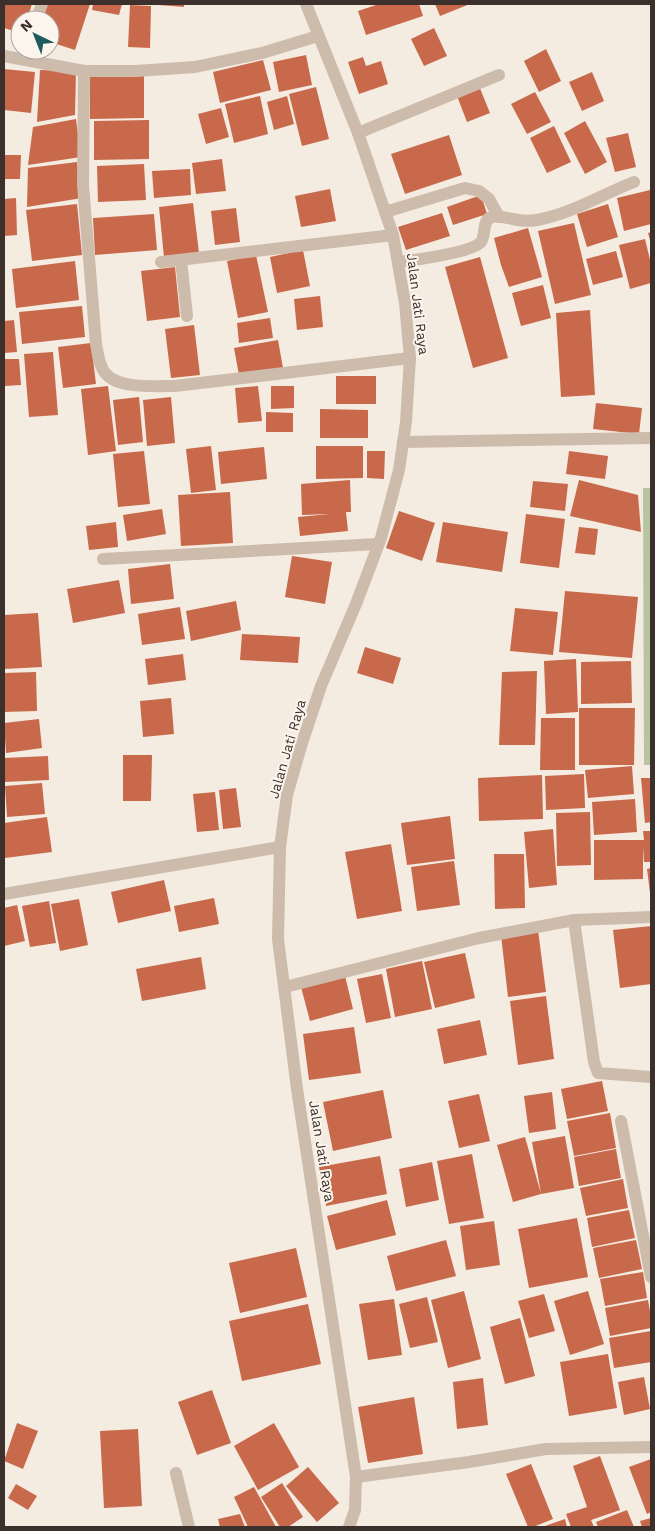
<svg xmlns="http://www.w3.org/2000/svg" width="655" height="1531" viewBox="0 0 655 1531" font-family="'Work Sans',sans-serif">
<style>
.green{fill:#b8c4a0}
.building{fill:#c8694b}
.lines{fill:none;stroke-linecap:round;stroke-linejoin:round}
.minor{stroke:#cdbbac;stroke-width:12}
.labels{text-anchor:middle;stroke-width:4;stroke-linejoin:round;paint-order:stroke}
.street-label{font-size:14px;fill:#3b302b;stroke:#fbf5ee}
</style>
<rect width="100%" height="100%" fill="#f4ebe1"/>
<polygon class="green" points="643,488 651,488 651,765 644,765"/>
<g class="building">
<polygon points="4,4 32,4 27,20 20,20 20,33 4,28"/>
<polygon points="45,4 90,4 75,50 50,42 50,20 39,20"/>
<polygon points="93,4 122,4 119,15 92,10"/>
<polygon points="158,4 184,4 184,7 158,5"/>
<polygon points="379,4 419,4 423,16 366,35 358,11"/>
<polygon points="435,4 470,4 440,16"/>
<polygon points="130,5 151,6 150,48 128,47"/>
<polygon points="434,28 447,56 424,66 411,39"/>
<polygon points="546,49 561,81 539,92 524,61"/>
<polygon points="306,55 312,85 279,92 273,62"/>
<polygon points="363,57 366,66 381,61 388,84 359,94 348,62"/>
<polygon points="263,60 271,90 220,103 213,72"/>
<polygon points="4,69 35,72 31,113 4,110"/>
<polygon points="40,70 76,71 75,115 37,122"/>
<polygon points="592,72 604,101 582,111 569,82"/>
<polygon points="144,76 144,118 90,119 90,77"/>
<polygon points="479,86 490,113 467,122 457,96"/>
<polygon points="316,87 329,139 302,146 289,94"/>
<polygon points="535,92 551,122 527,134 511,104"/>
<polygon points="260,96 268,134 234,143 225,104"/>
<polygon points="287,96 294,124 274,130 267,102"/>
<polygon points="221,108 229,137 206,144 198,114"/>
<polygon points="76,119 81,157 28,165 33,127"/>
<polygon points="149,120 149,159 94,160 94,121"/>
<polygon points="585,121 607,162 585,174 564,133"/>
<polygon points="554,126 571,162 547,173 530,138"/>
<polygon points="628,133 636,167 615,172 606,138"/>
<polygon points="449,135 462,175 405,194 391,154"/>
<polygon points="4,155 21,155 20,179 4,179"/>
<polygon points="222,159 226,191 196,194 192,163"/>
<polygon points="77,162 82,198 27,207 28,168"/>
<polygon points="144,164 146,200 98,202 97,166"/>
<polygon points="190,169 191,195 154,198 152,171"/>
<polygon points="330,189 336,221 301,227 295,196"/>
<polygon points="650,190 651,224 624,231 617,198"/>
<polygon points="481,195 487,214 453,225 447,207"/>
<polygon points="16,198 17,235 4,236 4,199"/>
<polygon points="193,203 199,253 164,257 159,207"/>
<polygon points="77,204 82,255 32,261 26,210"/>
<polygon points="608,204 618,237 587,247 577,214"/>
<polygon points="236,208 240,242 215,245 211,211"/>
<polygon points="442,213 450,236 406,250 398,227"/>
<polygon points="154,214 157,250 95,255 93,218"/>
<polygon points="574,223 591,295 555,304 538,231"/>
<polygon points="528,228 542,277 509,287 501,265 494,238"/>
<polygon points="651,232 651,244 648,233"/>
<polygon points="645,239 651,264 651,283 630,289 619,245"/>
<polygon points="303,250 310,286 277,293 270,257"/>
<polygon points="616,251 623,277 593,285 586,259"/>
<polygon points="256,255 268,312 238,318 227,261"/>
<polygon points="480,257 508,358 473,368 445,267"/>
<polygon points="75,261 79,300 16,308 12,269"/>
<polygon points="175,267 180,317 147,321 141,271"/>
<polygon points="543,285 551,318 521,326 512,293"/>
<polygon points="320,296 323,327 297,330 294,299"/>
<polygon points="82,306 85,337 22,344 19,312"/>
<polygon points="590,310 595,395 561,397 556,313"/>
<polygon points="270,318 273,338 239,343 237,323"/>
<polygon points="14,320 17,352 4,353 4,321"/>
<polygon points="194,325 200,375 171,378 165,329"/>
<polygon points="278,340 283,368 239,375 234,348"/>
<polygon points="91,343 96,384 63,388 58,347"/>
<polygon points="53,352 58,415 29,417 24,354"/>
<polygon points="4,359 19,359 21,385 4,386"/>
<rect x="336" y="376" width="40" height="28"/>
<polygon points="108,386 116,451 88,455 81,389"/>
<polygon points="258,386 262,421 238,423 235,388"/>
<polygon points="271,386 294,386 294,408 271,409"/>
<polygon points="139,397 143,442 118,445 113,400"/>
<polygon points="171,397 175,443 147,446 143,400"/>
<polygon points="596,403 642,408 639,434 593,429"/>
<polygon points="320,409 368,410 368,438 320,438"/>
<polygon points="266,412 293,413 293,432 266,432"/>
<polygon points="211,446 216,490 191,493 186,449"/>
<polygon points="316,446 363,446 363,478 316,479"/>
<polygon points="264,447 267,479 221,484 218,452"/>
<polygon points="144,451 150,504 118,507 113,454"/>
<polygon points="367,451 385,451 384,479 367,478"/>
<polygon points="569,451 608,456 605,479 566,474"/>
<polygon points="350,480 351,512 346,512 348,531 300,536 298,517 329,514 302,515 301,484"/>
<polygon points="579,480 638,495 641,532 570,516"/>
<polygon points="533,481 568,484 565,511 530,507"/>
<polygon points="230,492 233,543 181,546 178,495"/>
<polygon points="162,509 166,534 127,541 123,515"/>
<polygon points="399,511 435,523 422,561 386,548"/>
<polygon points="526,514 565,519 559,568 520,563"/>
<polygon points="116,522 118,547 89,550 86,526"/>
<polygon points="443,522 508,532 502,572 436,562"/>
<polygon points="579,527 598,529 595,555 575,553"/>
<polygon points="292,556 332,562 325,604 285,597"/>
<polygon points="170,564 174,599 131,604 128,569"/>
<polygon points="119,580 125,613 73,623 67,589"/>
<polygon points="565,591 638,597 632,658 559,652"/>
<polygon points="236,601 241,630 191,641 186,611"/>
<polygon points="180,607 185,639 142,645 138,614"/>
<polygon points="515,608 558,612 553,655 510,651"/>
<polygon points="38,613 42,667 4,669 4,615"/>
<polygon points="242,634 300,637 298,663 240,660"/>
<polygon points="365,647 401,658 393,684 357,673"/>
<polygon points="183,654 186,680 148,685 145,659"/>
<polygon points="576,659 578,712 546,714 544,661"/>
<polygon points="631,661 632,703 581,704 581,662"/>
<polygon points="537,671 535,745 499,745 502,672"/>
<polygon points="36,672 37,711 4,712 4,673"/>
<polygon points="171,698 174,734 143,737 140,701"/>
<polygon points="579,708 635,708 634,765 579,765"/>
<polygon points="541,718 575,718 575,770 540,770"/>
<polygon points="39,719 42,748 6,753 4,723"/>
<polygon points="123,755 152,755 151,801 123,801"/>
<polygon points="48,756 49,780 4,782 4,758"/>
<polygon points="632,766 634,794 588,798 585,770"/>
<polygon points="584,774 585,808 546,810 545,776"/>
<polygon points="542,775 543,819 479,821 478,778"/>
<polygon points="641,778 651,778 651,822 645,823"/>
<polygon points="42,783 45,814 7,817 5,786"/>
<polygon points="236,788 241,827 223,829 219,790"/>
<polygon points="215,792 219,830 197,832 193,794"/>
<polygon points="635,799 637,832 594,835 592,802"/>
<polygon points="590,812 591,865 557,866 556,813"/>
<polygon points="450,816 455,859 407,865 401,823"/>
<polygon points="47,817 52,852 5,858 4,823"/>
<polygon points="553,829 557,885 529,888 524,832"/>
<polygon points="643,831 651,831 651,862 644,862 643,847 643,879 594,880 594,840 644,840"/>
<polygon points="391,844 402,911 357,919 345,852"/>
<polygon points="494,854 524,854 525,908 495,909"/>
<polygon points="454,861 460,905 417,911 411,867"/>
<polygon points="651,868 651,893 650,893 647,869"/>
<polygon points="164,880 171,911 118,923 111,892"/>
<polygon points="214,898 219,924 179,932 174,906"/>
<polygon points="79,899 88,945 60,951 51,904"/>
<polygon points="49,901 56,943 30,947 22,906"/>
<polygon points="17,905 25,941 4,946 4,908"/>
<polygon points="651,926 651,984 620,988 613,930"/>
<polygon points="538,930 546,992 508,997 501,935"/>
<polygon points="465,953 475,998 435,1008 424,962"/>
<polygon points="201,957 206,989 142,1001 136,969"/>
<polygon points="422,961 432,1009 395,1017 386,969"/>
<polygon points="382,974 391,1018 366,1023 357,979"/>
<polygon points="345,976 353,1009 310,1021 301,987"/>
<polygon points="546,996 554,1059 518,1065 510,1001"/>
<polygon points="480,1020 487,1055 444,1064 437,1029"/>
<polygon points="354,1027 361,1073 309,1080 303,1034"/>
<polygon points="602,1081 608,1111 567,1119 561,1089"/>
<polygon points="383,1090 392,1138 333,1151 323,1102"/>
<polygon points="552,1092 556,1129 529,1133 524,1096"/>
<polygon points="479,1094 490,1141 459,1148 448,1101"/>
<polygon points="610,1113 616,1148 574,1156 567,1121"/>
<polygon points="565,1136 574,1188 541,1194 513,1202 497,1145 525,1137 541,1194 532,1142"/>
<polygon points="616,1149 621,1178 579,1186 574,1157"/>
<polygon points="472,1154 484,1218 449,1224 437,1161"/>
<polygon points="380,1156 387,1194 326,1206 319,1167"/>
<polygon points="432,1162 439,1200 406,1207 399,1169"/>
<polygon points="623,1179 628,1208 586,1216 580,1188"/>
<polygon points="387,1200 396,1235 336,1250 327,1216"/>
<polygon points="629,1210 635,1238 592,1247 587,1218"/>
<polygon points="577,1218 588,1277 529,1288 518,1229"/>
<polygon points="494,1221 500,1265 466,1270 460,1226"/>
<polygon points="446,1240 456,1276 396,1291 387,1256"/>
<polygon points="636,1240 642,1269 599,1278 593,1248"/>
<polygon points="296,1248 307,1297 240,1313 229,1263"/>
<polygon points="643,1272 647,1298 605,1306 600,1279"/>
<polygon points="464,1291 481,1359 448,1368 431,1300"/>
<polygon points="588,1291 604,1344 570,1355 554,1301"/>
<polygon points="544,1294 555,1331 529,1338 518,1301"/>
<polygon points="427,1297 438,1342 410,1348 399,1304"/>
<polygon points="394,1299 402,1355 368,1360 359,1304"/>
<polygon points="648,1300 651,1317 651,1328 610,1336 605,1308"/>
<polygon points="308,1304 321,1364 242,1381 229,1321"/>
<polygon points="520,1318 535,1376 505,1384 490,1327"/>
<polygon points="651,1331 651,1362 614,1368 609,1338"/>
<polygon points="608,1354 617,1408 569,1416 560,1362"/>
<polygon points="644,1377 650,1409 624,1415 618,1382"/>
<polygon points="483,1378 488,1425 457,1429 453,1382"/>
<polygon points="212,1390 231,1443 197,1455 178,1402"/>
<polygon points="414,1397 423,1454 368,1463 358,1407"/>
<polygon points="17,1423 38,1431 23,1469 4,1461"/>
<polygon points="274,1423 299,1467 258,1490 234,1446"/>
<polygon points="138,1429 142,1506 104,1508 100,1431"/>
<polygon points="600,1456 620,1510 591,1520 594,1527 571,1527 566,1514 587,1507 573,1466"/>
<polygon points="651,1459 651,1512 647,1514 629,1467"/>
<polygon points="531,1464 553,1519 533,1527 528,1527 506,1474"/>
<polygon points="308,1467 339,1503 317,1522 286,1486"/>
<polygon points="282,1483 303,1517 288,1527 280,1527 261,1497"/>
<polygon points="16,1484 37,1496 28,1510 8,1498"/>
<polygon points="254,1487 276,1527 248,1527 234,1497"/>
<polygon points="627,1510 634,1527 598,1527 596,1522"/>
<polygon points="240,1514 245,1527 220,1527 218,1519"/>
<polygon points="651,1518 651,1527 642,1527 640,1521"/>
<polygon points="565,1519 567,1527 542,1527"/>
</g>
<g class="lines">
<g class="minor">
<polyline points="306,4 358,133 393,235 405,303 410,358 406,422 399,470 381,538 356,604 321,686 302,743 287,795 280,847 278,939 297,1089 356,1477 355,1510 349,1527"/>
<polyline points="36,20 42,4"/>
<polyline points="4,56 84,71 136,71 195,67 262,53 318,36"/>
<path d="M84,71l-1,114 13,159c2,10 3,22 10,30 13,15 51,12 69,12l235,-28"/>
<polyline points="358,133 499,75"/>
<polyline points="385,212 465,188 479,191 489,199 499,217"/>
<polyline points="181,260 187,316"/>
<polyline points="161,262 393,235"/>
<path d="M398,262c16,-2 70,-9 82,-19 7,-6 1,-24 12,-26 7,-2 19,2 26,3 6,1 13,1 19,0 34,-6 66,-26 97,-38"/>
<polyline points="403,442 651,438"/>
<polyline points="103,559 378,544"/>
<polyline points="4,894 280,847"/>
<polyline points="574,920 594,1062 598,1073 651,1077"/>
<polyline points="285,987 479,938 574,920 651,917"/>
<polyline points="621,1121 651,1277"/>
<polyline points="176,1473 189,1527"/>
<polyline points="356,1477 469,1462 546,1449 651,1447"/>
</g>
</g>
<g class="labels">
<g class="street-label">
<text transform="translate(418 304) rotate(83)" y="5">Jalan Jati Raya</text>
<text transform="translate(287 749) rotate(-74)" y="5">Jalan Jati Raya</text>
<text transform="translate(322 1151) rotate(81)" y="5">Jalan Jati Raya</text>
</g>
</g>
<rect width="655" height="1531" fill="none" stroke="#3b302b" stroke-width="10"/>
<g transform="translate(35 35) rotate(317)"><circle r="24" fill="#fbf5ee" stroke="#aea6a0"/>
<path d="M0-4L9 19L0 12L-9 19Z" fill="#1f5a5e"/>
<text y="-8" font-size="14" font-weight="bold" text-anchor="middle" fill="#3b302b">N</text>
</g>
</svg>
